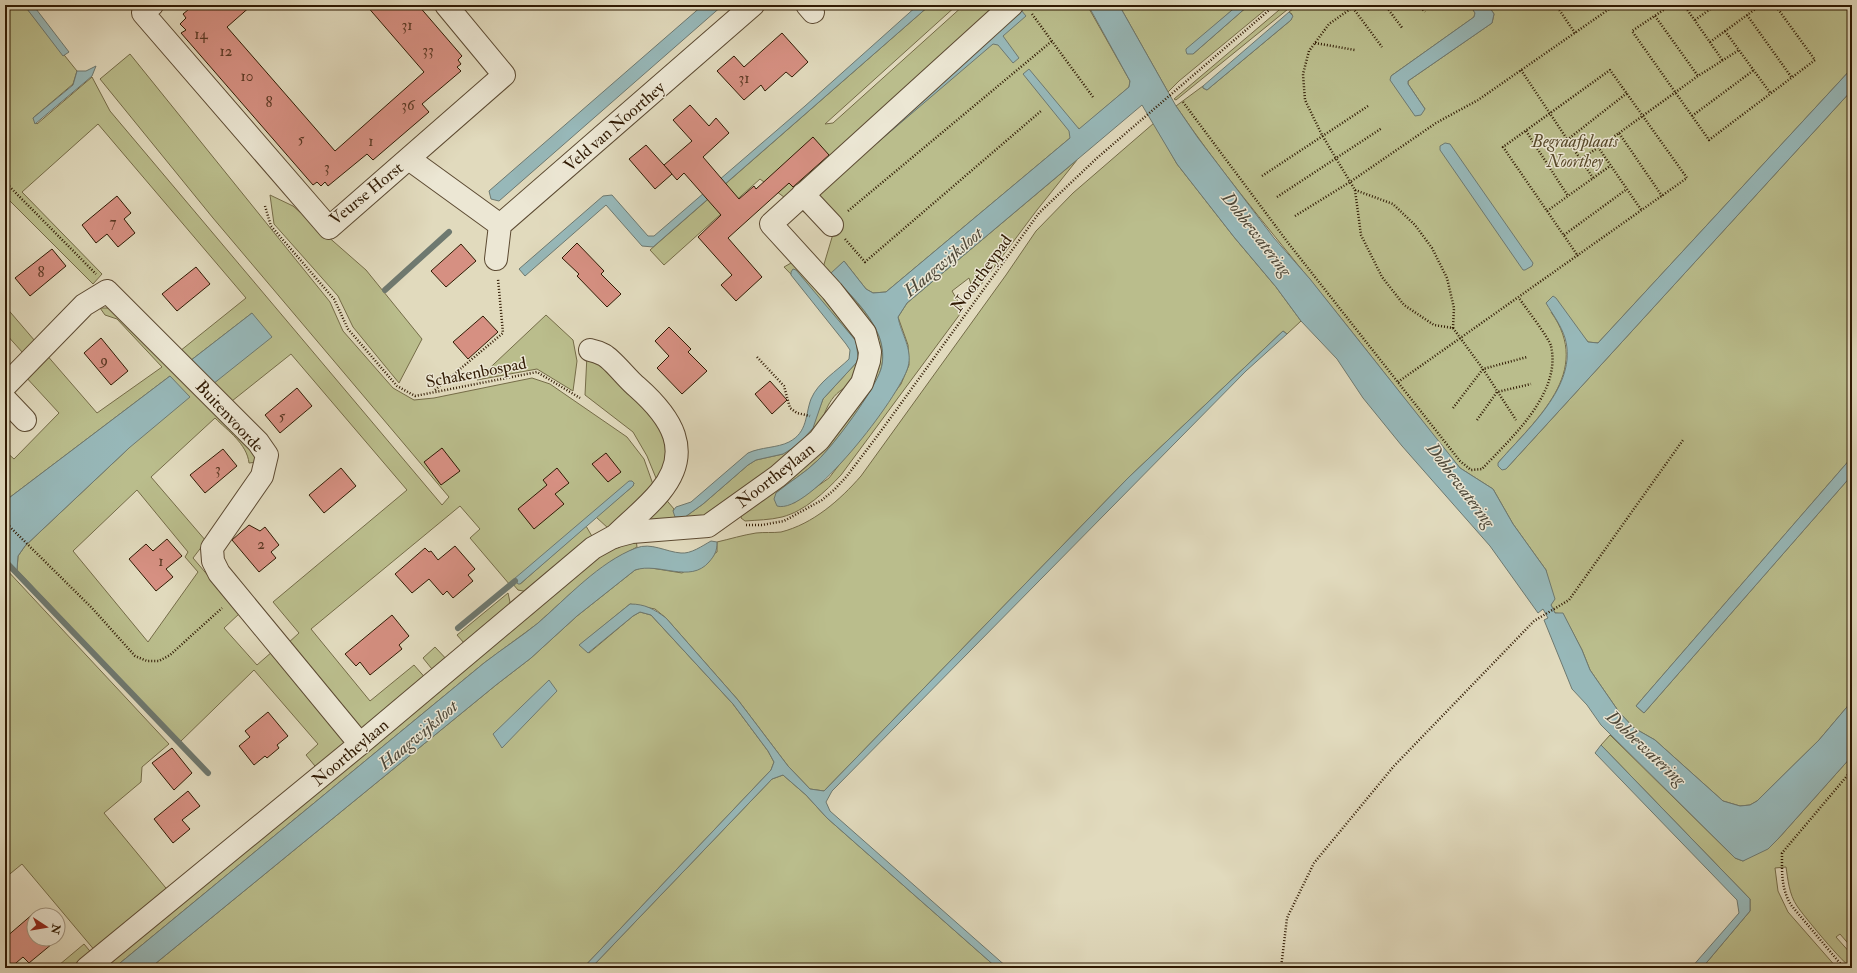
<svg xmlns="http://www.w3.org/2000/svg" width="1857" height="973" viewBox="0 0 1857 973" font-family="'IM FELL Double Pica',serif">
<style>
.green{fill:#babd8c;stroke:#756c48;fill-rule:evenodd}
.water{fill:#97b8b9;stroke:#6e7970}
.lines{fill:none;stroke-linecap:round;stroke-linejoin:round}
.stream{stroke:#6e7970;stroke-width:6}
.building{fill:#d69082;stroke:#301a03}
.minor-casing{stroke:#5c4a32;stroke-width:24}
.path{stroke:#301a03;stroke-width:2.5;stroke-dasharray:1 2;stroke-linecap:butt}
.minor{stroke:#ece7d4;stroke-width:22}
.labels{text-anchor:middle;stroke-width:3;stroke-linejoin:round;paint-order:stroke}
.number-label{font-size:15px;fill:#5a3823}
.street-label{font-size:17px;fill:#301a03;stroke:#ece7d4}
.park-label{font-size:17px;font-style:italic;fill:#594b2c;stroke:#ece7d4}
.water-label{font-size:18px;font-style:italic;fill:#4f493a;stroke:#ece7d4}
</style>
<rect width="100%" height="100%" fill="#e1dabd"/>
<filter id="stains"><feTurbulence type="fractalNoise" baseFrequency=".005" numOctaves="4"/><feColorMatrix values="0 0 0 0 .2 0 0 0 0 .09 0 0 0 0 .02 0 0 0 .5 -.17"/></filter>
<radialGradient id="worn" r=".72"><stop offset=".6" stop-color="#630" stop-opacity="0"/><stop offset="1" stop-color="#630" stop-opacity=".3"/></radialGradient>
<g class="green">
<polygon points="5,5 24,5 77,71 73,84 33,118 37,124 92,77 110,111 442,505 449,497 213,218 100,79 130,54 330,302 343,331 393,388 414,400 434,398 532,378 550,384 627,437 644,459 655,490 609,529 596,517 633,486 634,483 632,481 520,584 586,526 593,538 528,592 518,590 512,583 510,585 470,538 480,529 460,506 311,629 370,701 414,665 428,681 364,735 287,644 299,633 273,602 407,490 291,354 232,401 213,384 252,313 190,361 180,351 246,298 98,124 22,192 102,274 93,284 5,196"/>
<path d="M930,5h27l-132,119 8,-1 131,-118h123l43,76 -1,6 -49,42 -2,-1 -8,10 -184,154 -13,1 -7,-4 -22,-28 -12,12c14,21 38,38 47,63 4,10 5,23 2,33 -6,22 -47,76 -64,92 -12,12 -28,21 -41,32l18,10 35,-25 72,-94 8,-19 -1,-20 -10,-28 9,-14 170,-143 -40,50 -63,84 -5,-16 -17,13 11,19 -122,165c-16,17 -36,36 -59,42 -12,3 -25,3 -37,4l-4,-3 1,-4 33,-29 100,-126 -53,-88 11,-37 -73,-55 -96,86 -14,-15z"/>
<polygon points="1119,5 1238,5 1215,25 1193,54 1249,5 1271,5 1179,81 1168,92"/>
<polygon points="1285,5 1293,5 1176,100 1174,99"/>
<path d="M1298,5h172l5,8 -1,4 -83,59 34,33 -17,-25v-3l84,-58 2,-9 -6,-9h364v63l-254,275 -10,-1 -4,-5 -33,-25c43,60 -15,107 -53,151l8,6 346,-379v367l-216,249 8,7 208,-238v226l-33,39 -62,61 -7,4 -10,1 -17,-5 -68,-61 -21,-12 -15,-16 -29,-42 -8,-20 -19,-36 -8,-1 -4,-8 -5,-35 -33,-46 -20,-35 -33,-21 -16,-19c-44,-56 -88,-113 -133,-168 -47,-58 -93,-113 -135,-175l27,-20v2l4,2 84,-70 1,-6 -3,-2z"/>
<path d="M1154,123l23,41 57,73 42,50 25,34 -14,13 -4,-3 -155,147 -304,313 -14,-2 -22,-23 -50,-66 -72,-82 -11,-9 -25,-5 -50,41 9,8 44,-37 7,-4 11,3 82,89 35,47 6,11 -3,8 -188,198h-433l346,-283 35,-27 46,-42 58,-46 10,-3 37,6 35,-21v-10c13,-3 26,-7 39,-9 8,-1 17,0 25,-1 32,-8 59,-32 80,-56l145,-201 30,-44 37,-38z"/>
<polygon points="270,195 293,206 366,270 422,339 399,383 353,327 338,296 274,224"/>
<path d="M791,263h5l68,85 -13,37c-24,9 -26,30 -35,51l-109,82 -68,11 24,-33 11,13 -1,2 12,6 18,-13 45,-39 8,-5 27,-6 31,-32 9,-23 34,-37 1,-6 -2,-15 -72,-74z"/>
<polygon points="5,306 35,341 23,353 5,333"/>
<path d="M100,308h10l143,137 5,17 -9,1c-2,-19 -21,-32 -34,-45l-64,59 55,64 -13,17 47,55 -16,15 33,37 16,-14 78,92 -32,28 -13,-16 12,-11 -64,-74 -74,72 -163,-172 1,-14 7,-10 104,-98 41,-72 -165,125v-50l9,8 45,-46 -35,-38 21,-22 52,60 65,-46 -45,-48 -12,-4zM137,490l51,62 -3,5 13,15 -50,70 -75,-91z"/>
<polygon points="546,315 573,340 577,361 573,391 537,369 477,380"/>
<polygon points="587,355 606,365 673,440 658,483 647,456 633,432 585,395"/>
<polygon points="636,539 637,547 613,560 571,593 537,624 484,663 114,968 94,968 601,551"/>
<polygon points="5,568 169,744 142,767 141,782 104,813 170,893 96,952 22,864 5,878"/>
<polygon points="508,593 510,602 509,610 464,643 457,635"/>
<polygon points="435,647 450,663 436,674 423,658"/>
<path d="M1610,735l125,123 8,3 35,-22 74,-83v192l-12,-14 -4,3 16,18v13c-8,-3 -49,-53 -55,-62 -8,-12 -9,-26 -11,-39l-11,1 3,23 10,21 49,56h-135l48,-57v-12l-149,-154z"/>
<polygon points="783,775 806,795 827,818 997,968 591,968 772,779"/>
<polygon points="84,944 94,956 79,968 61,968 59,965"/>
</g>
<g class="water">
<polygon points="24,5 33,5 69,52 63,56"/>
<polygon points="703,5 723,5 499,201 491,199 489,191"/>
<polygon points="918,5 930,5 653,247 642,246 606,205 525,276 519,269 603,196 612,195 648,236 654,236 805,106"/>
<path d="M1088,5h31l57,101 22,32 76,100 36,41 150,189 33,21 20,35 33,46 9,29 -4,6 4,8h8l19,37 8,20 29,42 15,16 21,12 68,61 17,5 10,-1 7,-4 62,-61 33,-39v55l-74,83 -10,10 -25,12 -8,-3 -134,-133 -14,-20 -15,-16 -28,-69 4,-2 -5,-9 -5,4 -48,-67 -88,-100 -39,-48 -26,-39 -36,-38 -25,-34 -42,-50 -57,-73 -35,-59 -235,198 -9,14c3,17 15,32 10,50 -8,29 -99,149 -131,139l-3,-7 2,-6c13,-11 29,-20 41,-32 17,-16 57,-70 64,-92 3,-10 2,-23 -2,-33 -9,-24 -32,-44 -48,-63l13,-12 22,28 7,4 13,-1 184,-154 -1,-7 -46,-57 6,-5 50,60 50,-42 1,-6z"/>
<polygon points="1238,5 1249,5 1193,54 1187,54 1186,51 1186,49"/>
<polygon points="1470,5 1488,5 1494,14 1492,23 1408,81 1408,84 1425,109 1421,115 1415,116 1390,80 1391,76 1474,17 1475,13"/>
<polygon points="1021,10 1026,16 1003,36 1019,58 1013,63 998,45 993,44 856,161 995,32"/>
<polygon points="1289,12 1293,16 1291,20 1207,90 1203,88 1203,86"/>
<polygon points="96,66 92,76 85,82 35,124 33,118 73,85 77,71 86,71"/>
<path d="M1852,68v22l-346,379 -4,1 -4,-4v-3c27,-32 81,-77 67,-125 -4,-13 -12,-23 -19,-35l7,-7 3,2 32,44 10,1z"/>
<polygon points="1445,143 1450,144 1533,263 1532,266 1525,270 1523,270 1440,150 1440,146"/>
<path d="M793,269l3,1 60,71 2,16 -1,5 -34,37 -10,29 -15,17 -15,9 -27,6 -8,5 -45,39 -18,13h-10l-2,-6 3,-4 15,-5 57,-49c13,-6 29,-5 41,-11 19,-10 16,-27 22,-43 7,-17 26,-28 38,-40l1,-9 -4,-6 -55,-69v-3z"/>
<polygon points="252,313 272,337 213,384 190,361"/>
<path d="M1283,331l4,3 -41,37 -414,420 -6,11 4,9 178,157h-11l-170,-150 -21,-23 -23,-20 -11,4 -181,189h-8l188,-198 3,-8 -6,-11 -35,-47 -82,-89 -11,-3 -7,4 -45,37 -9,-8 51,-41c15,0 24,5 36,14l72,82 50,66 22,23 14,2 304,-313z"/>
<polygon points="170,376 190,397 129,448 25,546 18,556 17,570 6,562 5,501"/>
<polygon points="1852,457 1852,475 1644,713 1636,706"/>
<polygon points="629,481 632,481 634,483 633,486 520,584 518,584 514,579"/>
<path d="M711,541l6,1c0,9 -2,13 -8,20 -19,22 -50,0 -74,8l-58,46 -46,42 -35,27 -346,283h-36l370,-305c18,-14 37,-26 54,-40 29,-25 61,-61 98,-75 15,-6 30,4 45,5 10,1 21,-7 30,-12z"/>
<polygon points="549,680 557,691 502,748 493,734"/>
<polygon points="1601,745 1750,899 1750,911 1702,968 1691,968 1739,913 1737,900 1595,753"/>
</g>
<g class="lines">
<g class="stream">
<polyline points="385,290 449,232"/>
<polyline points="5,561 208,773"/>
<polyline points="458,628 515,581"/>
</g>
</g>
<g class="building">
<polygon points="194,5 252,5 227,27 335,151 424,72 366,5 418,5 462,56 458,60 461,64 457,67 461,71 422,104 429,112 373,160 367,154 328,186 325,182 321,186 317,182 313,185 181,33 186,30 180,24 186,18 183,14"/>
<polygon points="782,33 808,62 792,77 786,72 765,91 761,85 744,100 717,71 734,56 744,67"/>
<polygon points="690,105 709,126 716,118 729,133 703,157 739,199 754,186 756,189 813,137 829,155 793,187 789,183 728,238 762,277 736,301 721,285 732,275 698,237 721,215 684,173 677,180 664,165 692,141 673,120"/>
<polygon points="646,145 672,174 655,189 629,159"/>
<polygon points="117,196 131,213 124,219 135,233 118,247 107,234 96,243 82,225"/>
<polygon points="577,243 604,271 601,274 621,294 607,307 577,276 579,274 562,258"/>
<polygon points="461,244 476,261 446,287 431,271"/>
<polygon points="52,249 66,266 30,296 15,278"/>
<polygon points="196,267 210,284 177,311 162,294"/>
<polygon points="483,316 498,332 468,359 453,342"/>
<polygon points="669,327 691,349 688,352 707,371 682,394 657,368 669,356 655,341"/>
<polygon points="101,338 128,371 111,385 84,353"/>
<polygon points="770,381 787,400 772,414 755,394"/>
<polygon points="297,388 312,406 280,433 265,415"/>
<polygon points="442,448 460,471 441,485 424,462"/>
<polygon points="223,449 237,466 205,493 190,475"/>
<polygon points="606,453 621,472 608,482 592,464"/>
<polygon points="341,468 356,486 324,513 309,495"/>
<polygon points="557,468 569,483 555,494 564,504 534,529 518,509 547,485 543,480"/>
<polygon points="249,525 260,531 265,527 279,545 271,552 276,558 259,572 232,540"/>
<polygon points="167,539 182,556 166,569 173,577 156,591 129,559 146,544 153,551"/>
<polygon points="455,546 475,569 468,575 473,581 453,598 447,591 443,595 429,579 412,593 395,574 425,548 429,552 431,551 438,560"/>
<polygon points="392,615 409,636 399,645 402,649 370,675 360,662 356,666 345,654"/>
<polygon points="268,712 288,736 277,745 279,748 267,758 265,756 254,765 239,746 250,737 245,731"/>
<polygon points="172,748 192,773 174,790 152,763"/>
<polygon points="188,791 200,806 182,820 190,829 173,843 154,819"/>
<polygon points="34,913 34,939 58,939 29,963 23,957 10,968 5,968 5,938"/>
</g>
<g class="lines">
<defs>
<g id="minor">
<polyline points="152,5 143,13 329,228 504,75 446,5"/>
<polyline points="807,5 813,12"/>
<polyline points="409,159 500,225"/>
<polyline points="803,194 832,225"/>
<polyline points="496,259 500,225 753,5"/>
<path d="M590,350c5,1 10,3 14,5 9,5 24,25 33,32 34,30 57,64 23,105 -13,16 -31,30 -46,45"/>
<polyline points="5,386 84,305 107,291 258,442 267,455 262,476 212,548 213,561 219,573 360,744"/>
<polyline points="5,399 25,420"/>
<polyline points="87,968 360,744 593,548 613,537 632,532 708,526 778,476 819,440 862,383 869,361 870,352 865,333 832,291 771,224 1012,5"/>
</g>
</defs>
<use href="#minor" class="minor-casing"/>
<g class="path">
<polyline points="1202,5 1204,8"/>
<polyline points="1385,5 1403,29"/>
<polyline points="1419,5 1425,12"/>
<polyline points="1556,5 1575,33"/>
<polyline points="1671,5 1632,31 1709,140 1815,60 1775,5"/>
<polyline points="1684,5 1723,61"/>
<polyline points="1353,8 1382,47"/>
<polyline points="1032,14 1093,97"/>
<polyline points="1747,15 1792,78"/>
<polyline points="1655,16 1698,76"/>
<polyline points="1695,20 1716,5"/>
<polyline points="1725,31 1771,94"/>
<polyline points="1710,42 1761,5"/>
<polyline points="1315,43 1355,50"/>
<polyline points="1521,70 1593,178"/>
<path d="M1183,102l106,142 171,217 11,9 11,-1c29,-31 80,-76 69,-123 -2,-8 -26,-39 -32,-48"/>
<polyline points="1692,116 1754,70"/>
<polyline points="1526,131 1568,196"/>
<polyline points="1619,133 1698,76 1739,50"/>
<polyline points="1567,140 1627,93"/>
<polyline points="1598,147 1642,211"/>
<polyline points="5,154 5,153"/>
<polyline points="1580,160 1619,133 1662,196"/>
<polyline points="1262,176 1368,106"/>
<polyline points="5,182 96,274"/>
<polyline points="1355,190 1393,204 1415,225 1432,248 1447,278 1454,308 1453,328 1434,325 1404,305 1382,277 1361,235 1355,190 1322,135 1305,100 1303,74 1309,51 1329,24 1356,5"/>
<polyline points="1277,197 1382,128"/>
<polyline points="265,206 271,226 334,299 348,329 397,386 415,396 537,372 580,398"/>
<polyline points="848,211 1052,41"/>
<polyline points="1547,211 1610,166"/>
<polyline points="1295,216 1350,182 1436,123 1478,100 1615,5"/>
<polyline points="1564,235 1627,189"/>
<polyline points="845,239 865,262 1041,111"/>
<polyline points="1453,328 1483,369 1516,420"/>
<polyline points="757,357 784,386 790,408 797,413 810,416"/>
<polyline points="1398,382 1687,178 1610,70 1503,147 1578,256"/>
<polyline points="435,390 503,333 498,279"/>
<polyline points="1453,408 1483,369 1527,357"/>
<polyline points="1477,420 1497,392 1531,384"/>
<polyline points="5,522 92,608 135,656 147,661 159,661 170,655 222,608"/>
<polyline points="746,525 762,525 784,521 822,500 834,490 847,476 881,431 1039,213 1097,158 1275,5"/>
<polyline points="1281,968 1287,918 1314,863 1394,766 1534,621 1569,600 1683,440"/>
<path d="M1844,968l-53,-63c-10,-17 -9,-32 -9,-52l70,-83"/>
</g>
<use href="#minor" class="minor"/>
</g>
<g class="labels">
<g class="number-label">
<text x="407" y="30">31</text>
<text x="201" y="39">14</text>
<text x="428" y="55">33</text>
<text x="226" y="56">12</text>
<text x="247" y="81">10</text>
<text x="744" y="83">31</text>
<text x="269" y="107">8</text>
<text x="408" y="110">36</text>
<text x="301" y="144">5</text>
<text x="371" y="146">1</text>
<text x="327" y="172">3</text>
<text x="113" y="227">7</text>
<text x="41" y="277">8</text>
<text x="104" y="365">9</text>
<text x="282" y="421">5</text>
<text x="218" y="474">3</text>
<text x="261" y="549">2</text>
<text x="161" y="566">1</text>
</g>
<g class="street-label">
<text transform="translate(614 126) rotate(-41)" y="6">Veld van Noorthey</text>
<text transform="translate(366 193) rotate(-39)" y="6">Veurse Horst</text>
<text transform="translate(981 273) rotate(-54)" y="6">Noortheypad</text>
<text transform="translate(476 372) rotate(-11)" y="6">Schakenbospad</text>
<text transform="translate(230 416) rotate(47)" y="6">Buitenvoorde</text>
<text transform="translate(775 475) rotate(-38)" y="6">Noortheylaan</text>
<text transform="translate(350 752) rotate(-40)" y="6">Noortheylaan</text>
</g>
<g class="park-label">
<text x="1575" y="147">Begraafplaats<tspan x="1575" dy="20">Noorthey</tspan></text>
</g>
<g class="water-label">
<text transform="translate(1257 234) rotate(52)" y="6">Dobbewatering</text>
<text transform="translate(943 262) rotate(-40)" y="6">Haagwijksloot</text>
<text transform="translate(1461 485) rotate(53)" y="6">Dobbewatering</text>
<text transform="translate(418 735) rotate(-40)" y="6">Haagwijksloot</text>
<text transform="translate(1646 748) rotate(43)" y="6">Dobbewatering</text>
</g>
</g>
<rect width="1857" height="973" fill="none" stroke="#e1dabd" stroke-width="20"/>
<rect x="6" y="6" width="1845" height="961" fill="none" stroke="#301a03" stroke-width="2"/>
<rect x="10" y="10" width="1837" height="953" fill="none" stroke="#301a03"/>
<g transform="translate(46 927) rotate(102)"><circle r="19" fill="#ece7d4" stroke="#a19580"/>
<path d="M0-3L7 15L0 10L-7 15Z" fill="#8f2418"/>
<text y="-6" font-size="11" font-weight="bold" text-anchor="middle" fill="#301a03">N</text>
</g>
<rect width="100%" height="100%" filter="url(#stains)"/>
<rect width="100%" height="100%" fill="url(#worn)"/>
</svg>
